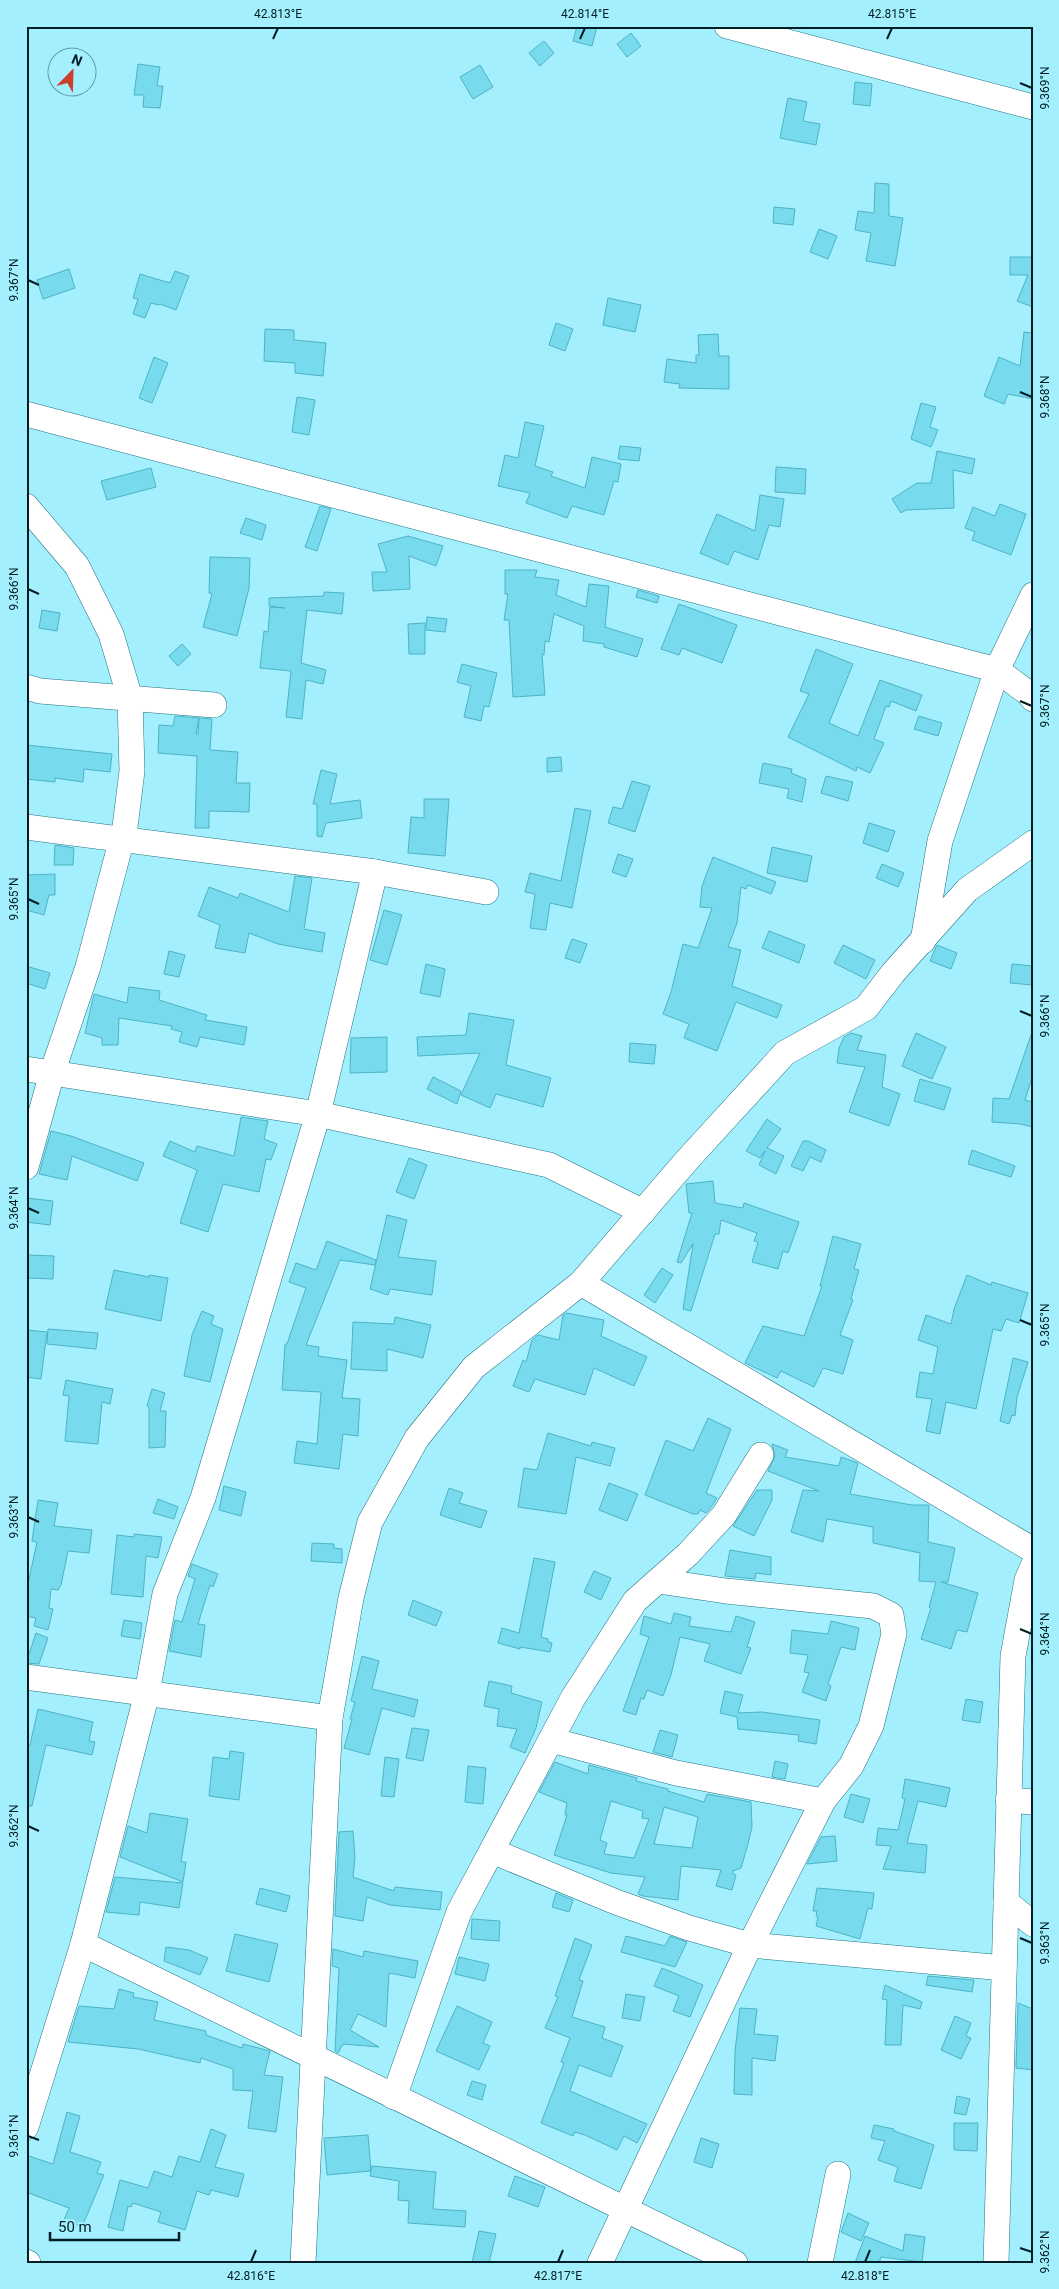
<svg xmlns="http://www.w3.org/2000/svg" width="1059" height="2289" viewBox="0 0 1059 2289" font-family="Roboto,sans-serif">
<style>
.building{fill:#77daed;stroke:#4eb3c5;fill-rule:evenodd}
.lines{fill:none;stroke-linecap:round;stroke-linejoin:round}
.minor-casing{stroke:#237380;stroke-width:26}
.minor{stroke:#fff;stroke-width:25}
.ticks{fill:none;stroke:#001e23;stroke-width:2}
.neatline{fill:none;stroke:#001e23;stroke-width:2}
.ticks-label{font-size:12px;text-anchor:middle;fill:#001e23}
</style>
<rect width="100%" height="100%" fill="#a3effe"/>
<g class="building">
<polygon points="577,26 597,26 592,46 573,41"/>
<polygon points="631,33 641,46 627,57 617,44"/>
<polygon points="544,41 554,53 540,66 529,53"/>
<polygon points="138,64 160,67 157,86 163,86 160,108 143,107 144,95 134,95"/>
<polygon points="480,65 493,87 473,99 460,77"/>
<polygon points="855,82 872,84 870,106 853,104"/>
<polygon points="788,98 807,102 803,121 820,124 816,145 780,138"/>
<polygon points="875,183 889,184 889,216 903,218 895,266 866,261 871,233 855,230 858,211 874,213"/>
<polygon points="774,207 795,209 793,225 773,223"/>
<polygon points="819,229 837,236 828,259 810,252"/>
<polygon points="1010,257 1033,257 1033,307 1017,301 1028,275 1010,275"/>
<polygon points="69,269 75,288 43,299 37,280"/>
<polygon points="175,271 189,276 176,310 160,304 159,305 151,303 145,318 133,314 138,299 133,298 140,274 170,283"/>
<polygon points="608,298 641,305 635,332 603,325"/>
<polygon points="556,323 573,329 565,351 549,345"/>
<polygon points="265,329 294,330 294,340 326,343 323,376 295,373 295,363 264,361"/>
<polygon points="1024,332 1033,333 1033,399 1008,394 1004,404 984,396 999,357 1020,366"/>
<polygon points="718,334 719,356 729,356 729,389 679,388 680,384 664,382 667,359 696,363 696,355 699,355 698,335"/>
<polygon points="154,357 168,363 152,403 139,398"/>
<polygon points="297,397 315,400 309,435 292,432"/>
<polygon points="921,403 936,407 930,427 938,430 931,447 911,439"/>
<polygon points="525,422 544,426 535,466 553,472 551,476 585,488 592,457 621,464 618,482 614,481 604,515 572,506 567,518 526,503 530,493 498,486 505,455 518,458"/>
<polygon points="620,446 641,448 639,461 618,459"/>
<polygon points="937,451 975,459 972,474 953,470 954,508 906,510 901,513 892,499 917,483 931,483"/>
<polygon points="776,467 806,469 805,494 775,492"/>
<polygon points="151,468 156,487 107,500 101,481"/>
<polygon points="760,495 784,499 780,527 769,525 758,560 734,551 728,565 700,553 717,514 755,531"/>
<polygon points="1000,504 1026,514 1011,555 972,540 975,532 965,528 973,507 995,516"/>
<polygon points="320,506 331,509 317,551 305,547"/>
<polygon points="246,518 266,525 262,540 240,533"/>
<polygon points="408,536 443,546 436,566 409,556 410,589 373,591 372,572 387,572 378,544"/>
<polygon points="210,557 250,558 249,588 237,636 203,627 212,594 209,593"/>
<polygon points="505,570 537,570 535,577 559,580 556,595 586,607 589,584 609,586 605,627 643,639 637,657 604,647 604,644 583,641 584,626 554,614 549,642 545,641 544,655 542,654 545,695 513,697 509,620 504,620 508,594 505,594"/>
<polygon points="638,590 659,596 657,603 636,597"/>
<polygon points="324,592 344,593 342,614 307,610 301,663 326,670 323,684 306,680 302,719 286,717 291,671 260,668 264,631 268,632 270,607 285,608 269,606 269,598 324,596"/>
<polygon points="679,604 737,625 722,663 682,648 679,655 661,649"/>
<polygon points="42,610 60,613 57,631 39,628"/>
<polygon points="427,617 447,619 445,632 426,630"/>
<polygon points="425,623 425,654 409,654 408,624"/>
<polygon points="182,644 191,654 178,666 169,656"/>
<polygon points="816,649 853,664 829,723 858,736 880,680 922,695 916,711 891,701 889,707 886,706 874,739 884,743 870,773 857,767 856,771 788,737 809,694 800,691"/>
<polygon points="462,664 497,673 489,707 484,706 481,721 464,717 471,686 457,682"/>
<polygon points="175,716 199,718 196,734 198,734 199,718 212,719 210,750 238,752 236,783 250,783 249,812 209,811 209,828 195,828 197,756 158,753 159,725 173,726"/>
<polygon points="919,716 942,723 938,736 914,729"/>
<polygon points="26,745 112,754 110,772 84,769 83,782 55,778 55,782 26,779"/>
<polygon points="561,757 562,771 547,772 547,758"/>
<polygon points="763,763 792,769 791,773 806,779 802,802 787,798 789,789 759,783"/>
<polygon points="321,770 337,774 330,804 360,800 362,818 326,823 322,837 317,836 317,804 313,804"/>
<polygon points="826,776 853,782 848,801 821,793"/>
<polygon points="632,781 650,786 635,832 608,823 613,807 622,809"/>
<polygon points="424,799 449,799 445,856 408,853 411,817 424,818"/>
<polygon points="575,808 591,811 572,908 550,903 546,930 530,928 535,894 525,892 530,873 561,881"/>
<polygon points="869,823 895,831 888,852 863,843"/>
<polygon points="55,845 74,848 73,865 54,865"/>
<polygon points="772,847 812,856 807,882 767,873"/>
<polygon points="618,854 633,859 626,877 612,872"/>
<polygon points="713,857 776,882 771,894 748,885 746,889 741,887 737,923 728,947 741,950 732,986 782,1005 777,1018 736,1002 717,1051 684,1038 689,1024 663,1014 671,992 683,944 698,948 712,908 700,907 702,886"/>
<polygon points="882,864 904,873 898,887 876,878"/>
<polygon points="55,874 55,895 49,895 44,915 26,910 26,875"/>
<polygon points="295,876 312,878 304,929 325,933 322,952 278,944 249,933 245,953 215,948 220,925 198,916 209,887 238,898 240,893 289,912"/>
<polygon points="384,910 402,915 387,965 370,960"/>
<polygon points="769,931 805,945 799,963 762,948"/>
<polygon points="572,939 587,944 580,963 565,958"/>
<polygon points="843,945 875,960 866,979 834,963"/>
<polygon points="937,945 957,953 951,969 930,961"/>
<polygon points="169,951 185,955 179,977 164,974"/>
<polygon points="426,964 445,969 440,997 420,993"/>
<polygon points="1012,964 1033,966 1033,985 1010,983"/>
<polygon points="26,966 50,973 45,989 26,983"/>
<polygon points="129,987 160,991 159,1000 207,1015 205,1020 247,1027 244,1045 200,1037 197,1047 179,1042 182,1032 171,1029 172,1026 119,1018 118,1045 102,1045 102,1038 85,1033 94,994 127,1003"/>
<polygon points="469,1013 514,1020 506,1065 551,1078 543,1107 496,1094 490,1108 461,1095 480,1053 418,1056 417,1037 466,1035"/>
<polygon points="851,1033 862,1036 857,1050 886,1055 882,1087 900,1094 889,1126 849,1112 865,1067 837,1063 839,1048 844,1037"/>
<polygon points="916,1033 946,1047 932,1079 902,1066"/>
<polygon points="1031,1035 1033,1035 1033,1075 1025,1100 1033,1102 1033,1127 1020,1124 992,1122 993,1098 1009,1099"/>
<polygon points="387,1037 387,1072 350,1073 351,1038"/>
<polygon points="630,1043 656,1045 654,1064 629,1062"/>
<polygon points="433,1077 461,1091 457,1104 427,1089"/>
<polygon points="920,1079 951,1088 944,1110 914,1101"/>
<polygon points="241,1117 268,1121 264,1139 277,1144 271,1160 266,1159 259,1192 223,1184 208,1232 180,1223 197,1170 163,1156 170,1141 195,1152 197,1146 234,1156"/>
<polygon points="767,1119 781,1129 767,1148 784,1156 776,1174 759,1165 765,1151 760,1158 746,1151"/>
<polygon points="51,1131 71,1136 144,1163 137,1181 72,1156 67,1180 39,1174"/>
<polygon points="803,1141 808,1141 826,1150 821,1162 810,1157 803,1171 791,1166"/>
<polygon points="972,1150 1015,1166 1011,1177 968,1164"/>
<polygon points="409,1158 427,1165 414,1199 396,1192"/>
<polygon points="713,1181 715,1203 743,1208 744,1203 799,1222 788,1253 783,1251 778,1269 752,1262 758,1242 754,1241 757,1233 721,1220 719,1234 715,1234 691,1311 683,1309 693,1244 681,1263 677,1262 692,1213 689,1213 686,1184"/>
<polygon points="26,1198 53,1201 50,1225 26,1222"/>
<polygon points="387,1215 407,1220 398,1257 436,1261 432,1295 390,1289 388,1295 370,1289"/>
<polygon points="833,1236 861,1244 854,1269 859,1270 851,1299 853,1300 840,1335 853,1340 843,1374 823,1368 814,1387 781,1371 777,1378 745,1363 763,1326 804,1336 822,1286 820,1286"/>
<polygon points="327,1241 376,1260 375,1265 340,1260 306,1345 319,1347 318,1356 347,1360 342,1398 360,1399 358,1436 343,1434 339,1469 294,1463 297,1441 317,1444 321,1392 282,1390 285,1344 287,1344 306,1288 289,1282 296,1263 316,1270"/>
<polygon points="28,1255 54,1256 53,1279 28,1278"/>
<polygon points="662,1268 673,1275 655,1303 644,1295"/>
<polygon points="114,1270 149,1277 149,1275 168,1278 161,1321 105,1309"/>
<polygon points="967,1275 991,1285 992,1282 1028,1293 1019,1323 1006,1319 1001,1331 993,1329 976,1409 946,1402 940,1434 926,1431 932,1399 916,1397 920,1372 933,1374 938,1347 918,1340 926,1315 951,1324 954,1309"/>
<polygon points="202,1311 214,1316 211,1324 223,1329 210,1382 184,1376 192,1335"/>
<polygon points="566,1313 604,1320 601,1336 647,1357 634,1386 594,1368 585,1395 535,1379 529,1392 513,1386 523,1360 526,1362 532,1340 538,1335 559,1340 563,1315"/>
<polygon points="395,1317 431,1325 423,1358 387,1349 387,1371 351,1369 353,1322 394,1324"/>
<polygon points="48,1329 98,1333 96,1349 47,1344"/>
<polygon points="26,1330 47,1332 41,1379 26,1377"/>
<polygon points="1013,1358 1028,1362 1017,1397 1015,1416 1012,1415 1009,1424 1000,1421"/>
<polygon points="66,1380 113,1389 110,1404 102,1402 98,1444 65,1441 69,1396 63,1395"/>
<polygon points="152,1389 165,1393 160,1411 166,1411 165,1447 149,1448 149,1407 147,1406"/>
<polygon points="708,1418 731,1429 706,1493 717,1498 712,1506 706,1513 700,1510 698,1514 693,1514 645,1495 666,1440 693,1451"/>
<polygon points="548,1433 591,1446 592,1442 615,1448 610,1466 576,1457 566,1514 518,1507 524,1468 537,1470"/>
<polygon points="772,1444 788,1450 785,1457 839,1466 841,1457 858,1463 850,1494 912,1505 929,1505 928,1542 955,1548 948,1582 941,1582 978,1593 967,1632 957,1630 951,1649 921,1639 931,1608 929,1607 936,1582 919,1581 920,1553 873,1543 873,1527 827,1519 823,1542 791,1532 803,1490 819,1491 768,1471 775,1456"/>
<polygon points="609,1483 638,1494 627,1521 599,1510"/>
<polygon points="224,1486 246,1492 241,1516 219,1510"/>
<polygon points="449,1488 463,1493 459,1503 487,1511 481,1528 440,1515"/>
<polygon points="757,1490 772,1490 772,1500 754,1536 733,1526"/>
<polygon points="158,1499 178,1507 174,1519 153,1513"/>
<polygon points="38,1500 58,1503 54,1526 92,1530 89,1553 68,1551 61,1585 58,1590 51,1589 49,1608 53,1609 48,1630 34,1626 36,1618 26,1616 26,1593 37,1542 32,1541"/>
<polygon points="134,1534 162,1537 158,1558 146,1556 143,1597 111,1594 117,1535 134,1537"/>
<polygon points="312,1543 334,1544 334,1548 342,1549 342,1563 311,1561"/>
<polygon points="730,1550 771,1557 771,1575 756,1573 755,1579 725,1576"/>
<polygon points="534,1558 555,1562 541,1637 548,1639 548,1642 552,1643 550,1652 520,1647 520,1649 498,1643 502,1628 519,1633"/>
<polygon points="192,1564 218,1574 213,1587 210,1585 198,1624 205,1625 201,1657 169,1651 175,1620 182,1622 195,1579 188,1576"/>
<polygon points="594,1571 611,1578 601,1600 584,1592"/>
<polygon points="413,1600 442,1612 436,1626 408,1615"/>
<polygon points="674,1613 691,1617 689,1626 731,1632 736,1616 755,1622 747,1647 751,1648 741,1674 704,1661 710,1644 680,1637 671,1675 663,1696 647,1690 644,1699 641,1698 636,1715 623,1711 649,1637 640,1634 644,1616 671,1624"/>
<polygon points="124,1620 142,1623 140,1639 121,1636"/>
<polygon points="831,1621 859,1628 855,1650 841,1647 828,1684 831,1686 826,1701 802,1692 809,1673 804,1672 808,1655 790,1653 792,1630 828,1634"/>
<polygon points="36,1633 48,1638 39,1664 26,1663"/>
<polygon points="362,1656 379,1661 372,1689 418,1700 414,1717 382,1708 369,1755 344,1748 352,1719 350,1719 355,1702 351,1701"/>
<polygon points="489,1681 512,1686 511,1693 542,1702 536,1728 525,1753 510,1747 517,1729 497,1726 499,1709 484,1706"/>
<polygon points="725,1691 743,1695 738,1713 762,1712 820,1720 816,1744 798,1741 799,1735 738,1729 737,1717 720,1713"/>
<polygon points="966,1699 983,1702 980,1723 962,1720"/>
<polygon points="38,1709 93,1722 89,1741 95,1742 92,1755 46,1745 32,1806 26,1806 26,1745 30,1745"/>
<polygon points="412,1728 429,1730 423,1761 406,1758"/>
<polygon points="660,1730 678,1735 672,1757 653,1752"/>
<polygon points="230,1751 244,1753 239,1800 209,1796 213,1757 229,1759"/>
<polygon points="385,1757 399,1759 394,1797 381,1796"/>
<polygon points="775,1761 788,1764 785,1779 772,1777"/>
<path d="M555,1762l33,12 1,-9 48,13 -1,3 32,8v2l36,11 3,-8 44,8 1,25 -4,17 -7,24 -8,3v3l3,1 -4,15 -16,-4 5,-16 -40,-4 -3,34 -35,-4 -5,-2 7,-17 -34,-4 -57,-18 13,-40h-2l2,-12 -28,-11zM611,1801l32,10 -1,7 7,1 -15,39 -30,-4 3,-11 -7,-3zM664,1807l34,10 -6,31 -38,-4z"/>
<polygon points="468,1766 486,1768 483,1804 465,1802"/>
<polygon points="905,1779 950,1788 946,1807 918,1801 907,1843 927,1845 925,1873 883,1869 891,1846 876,1845 878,1828 898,1830 905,1799 902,1798"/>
<polygon points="851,1794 870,1799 863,1823 844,1817"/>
<polygon points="150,1813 188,1819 181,1862 186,1862 183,1882 120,1857 128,1826 147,1833"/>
<polygon points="353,1831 355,1858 353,1877 394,1891 395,1887 442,1892 440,1910 390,1905 367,1897 363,1921 335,1916 339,1832"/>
<polygon points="835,1836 837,1861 807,1864 821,1837"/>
<polygon points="115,1877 183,1883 179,1908 140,1902 139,1915 106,1912"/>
<polygon points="260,1888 290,1896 286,1912 256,1904"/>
<polygon points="817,1888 874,1893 872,1909 868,1908 860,1939 816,1926 818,1917 816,1916 817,1911 813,1911"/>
<polygon points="556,1893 573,1900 569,1912 552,1907"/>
<polygon points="472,1919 500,1921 499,1941 471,1939"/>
<polygon points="235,1934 278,1944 269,1982 226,1971"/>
<polygon points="626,1936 665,1946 670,1936 687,1942 675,1967 621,1952"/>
<polygon points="575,1938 592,1945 579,1980 583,1981 572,2017 605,2027 602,2038 623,2046 611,2077 579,2065 570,2091 647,2124 637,2143 624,2136 617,2150 585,2135 575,2132 573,2136 541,2123 564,2063 561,2062 570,2038 545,2028 558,1997 555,1996"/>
<polygon points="166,1947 189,1950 208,1958 200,1975 164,1961"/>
<polygon points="333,1949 363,1957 364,1951 418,1961 415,1978 389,1973 386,2027 358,2014 350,2030 379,2047 343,2044 338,2053 335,2051 339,1968 332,1966"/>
<polygon points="459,1957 489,1964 485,1981 455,1974"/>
<polygon points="662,1968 703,1985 690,2017 673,2011 679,1996 654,1986"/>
<polygon points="928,1976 974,1980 972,1992 926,1985"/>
<polygon points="885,1985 922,2002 920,2009 903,2005 901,2045 885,2045 887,2000 882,1999"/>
<polygon points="119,1989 134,1993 133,1997 158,2002 154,2020 206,2031 206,2035 242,2048 243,2044 270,2051 264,2075 283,2077 276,2132 248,2128 253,2091 233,2090 233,2069 201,2058 200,2063 138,2049 68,2042 79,2006 114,2009"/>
<polygon points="626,1994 645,1997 640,2021 622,2018"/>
<polygon points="1018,2003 1033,2009 1033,2070 1016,2068"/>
<polygon points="457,2006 492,2022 483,2043 490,2046 479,2070 436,2051"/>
<polygon points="740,2008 757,2009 754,2034 778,2036 775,2061 752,2058 752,2095 734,2094 735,2051"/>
<polygon points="955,2016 971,2023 966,2036 971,2038 961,2059 941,2050"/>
<polygon points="472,2081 486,2085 482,2100 467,2095"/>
<polygon points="957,2096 970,2099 966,2115 954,2113"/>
<polygon points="67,2112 80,2116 70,2152 101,2162 97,2173 104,2175 82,2227 64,2220 69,2208 26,2192 26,2155 53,2164"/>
<polygon points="954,2123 978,2123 977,2151 954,2150"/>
<polygon points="874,2125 894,2129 894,2131 934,2145 921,2189 894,2181 898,2167 878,2160 885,2141 871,2138"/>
<polygon points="211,2129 226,2135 215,2167 244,2174 238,2197 211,2190 209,2195 197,2191 185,2230 158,2222 161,2212 133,2203 131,2207 128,2206 123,2231 108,2227 120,2180 148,2188 154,2171 172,2177 179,2156 200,2162"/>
<polygon points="368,2135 371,2171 327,2175 324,2138"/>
<polygon points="701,2138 719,2144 712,2168 694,2162"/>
<polygon points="372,2166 436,2172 433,2209 466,2211 465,2227 408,2223 409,2201 398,2200 399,2181 370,2176"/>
<polygon points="515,2176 545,2187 538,2207 508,2196"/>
<polygon points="848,2213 869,2223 861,2241 841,2232"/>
<polygon points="479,2231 496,2234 489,2263 472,2263"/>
<polygon points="905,2234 925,2237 922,2262 881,2257 879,2263 855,2263 865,2236 903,2251"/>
</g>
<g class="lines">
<defs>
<g id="minor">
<polyline points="727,26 1033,107"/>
<polyline points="26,414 997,670 1028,693 1033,699"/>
<polyline points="26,506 77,566 111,634 130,698 132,771 125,827 88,967 52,1073 26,1167"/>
<polyline points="26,687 40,691 214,705"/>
<polyline points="26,827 375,872 486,892"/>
<polyline points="923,941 940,841 997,670 1033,595"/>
<polyline points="26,1069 318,1114 549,1165 643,1212"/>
<polyline points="581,1283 1033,1550"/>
<polyline points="26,1677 330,1718"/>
<polyline points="551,1740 676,1773 823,1801"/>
<polyline points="1008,1800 1033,1802"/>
<polyline points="492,1851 616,1902 689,1928 750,1945 1004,1968"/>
<polyline points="1006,1902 1033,1924"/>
<polyline points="83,1944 735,2263"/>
<polyline points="394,2097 459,1912 573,1698 635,1601 688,1554 724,1515 761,1455"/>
<polyline points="26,2127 83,1944 147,1693 165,1594 203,1498 318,1114 375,872"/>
<polyline points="26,2262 28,2263"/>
<polyline points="303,2263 330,1718 351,1598 370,1522 417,1438 474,1367 581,1283 688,1159 785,1053 866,1008 893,973 967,890 1033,843"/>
<polyline points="600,2263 750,1945 823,1801 851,1766 871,1726 894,1634 891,1615 873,1606 726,1591 658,1581"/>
<polyline points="820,2263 838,2174"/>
<polyline points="996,2263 1013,1656 1027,1580 1033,1566"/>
</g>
</defs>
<use href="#minor" class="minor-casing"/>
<use href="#minor" class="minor"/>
</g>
<path class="ticks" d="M273,39l5,-11M580,39l5,-11M887,39l5,-11M1020,83l12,5M28,280l11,5M1020,392l12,5M28,589l11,5M1020,701l12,5M28,899l11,5M1020,1011l12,5M28,1208l11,5M1020,1320l12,5M28,1517l11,5M1020,1629l12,5M28,1826l11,5M1020,1938l12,5M28,2136l11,4M1020,2248l12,4M251,2262l5,-12M558,2262l5,-12M865,2262l5,-12"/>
<rect width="1059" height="2289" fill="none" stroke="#a3effe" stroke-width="55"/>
<g transform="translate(72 72) rotate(23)"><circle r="24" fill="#a3effe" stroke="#629ba6"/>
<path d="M0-4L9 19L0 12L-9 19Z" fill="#cb3f2b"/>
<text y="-8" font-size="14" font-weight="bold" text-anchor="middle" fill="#001e23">N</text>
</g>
<path d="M50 2232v8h129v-8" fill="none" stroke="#001e23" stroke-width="2.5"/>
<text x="58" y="2232" font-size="15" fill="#001e23" stroke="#a3effe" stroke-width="4" paint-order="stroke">50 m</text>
<rect x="28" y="28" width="1004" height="2234" class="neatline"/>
<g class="ticks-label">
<text x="278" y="18">42.813°E</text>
<text x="585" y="18">42.814°E</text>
<text x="892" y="18">42.815°E</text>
<text transform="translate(1045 88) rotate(-90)" y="4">9.369°N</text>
<text transform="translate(14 280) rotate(-90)" y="4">9.367°N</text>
<text transform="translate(1045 397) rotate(-90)" y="4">9.368°N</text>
<text transform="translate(14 589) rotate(-90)" y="4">9.366°N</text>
<text transform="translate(1045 706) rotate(-90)" y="4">9.367°N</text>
<text transform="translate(14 899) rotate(-90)" y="4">9.365°N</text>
<text transform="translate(1045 1016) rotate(-90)" y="4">9.366°N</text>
<text transform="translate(14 1208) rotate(-90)" y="4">9.364°N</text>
<text transform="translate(1045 1325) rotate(-90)" y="4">9.365°N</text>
<text transform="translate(14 1517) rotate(-90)" y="4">9.363°N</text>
<text transform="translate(1045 1634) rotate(-90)" y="4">9.364°N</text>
<text transform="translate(14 1826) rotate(-90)" y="4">9.362°N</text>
<text transform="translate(1045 1943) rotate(-90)" y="4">9.363°N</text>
<text transform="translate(14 2136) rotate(-90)" y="4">9.361°N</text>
<text transform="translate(1045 2252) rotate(-90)" y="4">9.362°N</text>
<text x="251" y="2280">42.816°E</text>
<text x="558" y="2280">42.817°E</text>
<text x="865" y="2280">42.818°E</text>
</g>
</svg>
